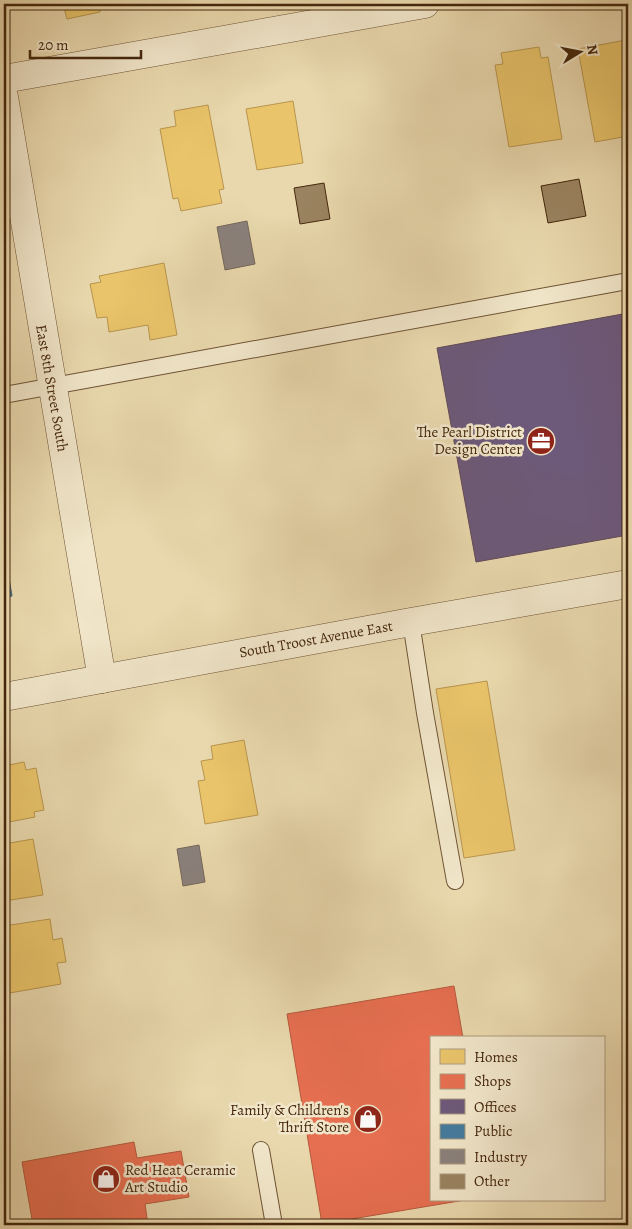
<svg xmlns="http://www.w3.org/2000/svg" width="632" height="1229" viewBox="0 0 632 1229" font-family="Alegreya,serif">
<style>
.homes{fill:#e9c46a;stroke:#b8954e}
.shops{fill:#e76f51;stroke:#b6593c}
.offices{fill:#6d597a;stroke:#614a59}
.public{fill:#457b9d;stroke:#456272}
.industry{fill:#8a817c;stroke:#75665a}
.building{fill:#9a8360;stroke:#45270c}
.lines{fill:none;stroke-linecap:round;stroke-linejoin:round}
.lane-casing{stroke:#6e5334;stroke-width:18}
.street-casing{stroke:#6e5334;stroke-width:29}
.lane{stroke:#f1e6ca;stroke-width:16}
.street{stroke:#f1e6ca;stroke-width:28}
.labels{text-anchor:middle;stroke-width:5;stroke-linejoin:round;paint-order:stroke}
.street-label{font-size:15px;fill:#45270c;stroke:#f1e6ca}
.poi-label{font-size:15px;fill:#45270c;stroke:#f1e6ca;text-anchor:end}
</style>
<rect width="100%" height="100%" fill="#e9d8ad"/>
<filter id="stains"><feTurbulence type="fractalNoise" baseFrequency=".004" numOctaves="4"/><feColorMatrix values="0 0 0 0 .2 0 0 0 0 .09 0 0 0 0 .02 0 0 0 .5 -.17"/></filter>
<radialGradient id="worn" r=".72"><stop offset=".6" stop-color="#630" stop-opacity="0"/><stop offset="1" stop-color="#630" stop-opacity=".3"/></radialGradient>
<g class="homes">
<polygon points="63,4 99,4 100,12 67,19"/>
<polygon points="626,40 628,51 628,136 595,142 578,49"/>
<polygon points="539,47 541,58 548,57 562,139 509,147 495,65 503,64 501,53"/>
<polygon points="293,101 303,163 257,170 246,109"/>
<polygon points="208,105 224,189 219,190 222,203 181,211 178,198 173,199 160,129 176,126 174,111"/>
<polygon points="164,263 177,335 150,340 148,325 109,332 107,317 97,318 90,284 101,282 99,276"/>
<polygon points="487,681 515,850 464,858 436,689"/>
<polygon points="244,740 258,815 205,824 198,781 205,780 201,761 213,759 211,746"/>
<polygon points="24,762 26,770 36,768 44,810 34,812 35,817 4,823 4,766"/>
<polygon points="33,839 43,895 4,901 4,844"/>
<polygon points="50,919 53,940 62,938 66,962 57,963 61,984 4,994 4,926"/>
</g>
<g class="shops">
<polygon points="454,986 463,1038 431,1038 431,1200 465,1200 322,1224 287,1014"/>
<polygon points="134,1142 137,1158 181,1151 189,1197 145,1204 148,1225 33,1225 22,1162"/>
</g>
<polygon class="offices" points="628,313 628,535 476,562 437,348"/>
<polygon class="public" points="4,548 12,596 4,598"/>
<g class="industry">
<polygon points="247,221 255,264 225,270 217,227"/>
<polygon points="199,845 205,882 183,886 177,849"/>
</g>
<g class="building">
<polygon points="579,179 586,216 548,223 541,186"/>
<polygon points="324,183 330,219 300,224 294,188"/>
</g>
<g class="lines">
<defs>
<g id="lane">
<polyline points="4,395 628,281"/>
<polyline points="411,622 425,713 455,881"/>
<polyline points="261,1150 274,1225"/>
</g>
<g id="street">
<polyline points="4,79 425,4"/>
<polyline points="4,97 102,679"/>
<polyline points="4,697 411,622 628,584"/>
</g>
</defs>
<use href="#lane" class="lane-casing"/>
<use href="#street" class="street-casing"/>
<use href="#lane" class="lane"/>
<use href="#street" class="street"/>
</g>
<defs>
<symbol id="office-disc" viewBox="-11 -11 22 22"><circle r="9.5" fill="#8f2418" stroke="#f1e6ca"/><path d="M-6-3h4V-5.5h4V-3h4V5H-6ZM-1-4.5V-3h2v-1.5ZM-6 0V1H6V0Z" fill="#fff"/></symbol>
<symbol id="shop-disc" viewBox="-11 -11 22 22"><circle r="9.5" fill="#8f2418" stroke="#f1e6ca"/><path d="M-5-2.5h2.3a2.7 3.5 0 0 1 5.4 0H5L5.5 6h-11ZM-1.5-2.5h3a1.5 2.3 0 0 0-3 0Z" fill="#fff"/></symbol>
</defs>
<g fill-rule="evenodd">
<use href="#office-disc" x="525" y="425" width="32" height="32"/>
<use href="#shop-disc" x="352" y="1103" width="32" height="32"/>
<use href="#shop-disc" x="90" y="1163" width="32" height="32"/>
</g>
<g class="labels">
<g class="street-label">
<text transform="translate(52 388) rotate(80)" y="5">East 8th Street South</text>
<text transform="translate(316 639) rotate(-10)" y="5">South Troost Avenue East</text>
</g>
<g class="poi-label">
<text x="522" y="437">The Pearl District<tspan x="522" dy="17">Design Center</tspan></text>
<text x="349" y="1115">Family &amp; Children's<tspan x="349" dy="17">Thrift Store</tspan></text>
<text x="125" y="1175" text-anchor="start">Red Heat Ceramic<tspan x="125" dy="17">Art Studio</tspan></text>
</g>
</g>
<rect width="632" height="1229" fill="none" stroke="#e9d8ad" stroke-width="20"/>
<rect x="5" y="5" width="622" height="1219" fill="none" stroke="#45270c" stroke-width="2.5"/>
<rect x="10" y="10" width="612" height="1209" fill="none" stroke="#45270c"/>
<rect x="430" y="1036" width="175" height="165" fill="#f1e6ca" stroke="#ac9a7e"/>
<rect x="440" y="1049" width="25" height="15" fill="#e9c46a" stroke="#ac9a7e"/>
<text x="474" y="1062" font-size="15" fill="#45270c">Homes</text>
<rect x="440" y="1074" width="25" height="15" fill="#e76f51" stroke="#ac9a7e"/>
<text x="474" y="1086" font-size="15" fill="#45270c">Shops</text>
<rect x="440" y="1099" width="25" height="15" fill="#6d597a" stroke="#ac9a7e"/>
<text x="474" y="1112" font-size="15" fill="#45270c">Offices</text>
<rect x="440" y="1124" width="25" height="15" fill="#457b9d" stroke="#ac9a7e"/>
<text x="474" y="1136" font-size="15" fill="#45270c">Public</text>
<rect x="440" y="1149" width="25" height="15" fill="#8a817c" stroke="#ac9a7e"/>
<text x="474" y="1162" font-size="15" fill="#45270c">Industry</text>
<rect x="440" y="1174" width="25" height="15" fill="#9a8360" stroke="#ac9a7e"/>
<text x="474" y="1186" font-size="15" fill="#45270c">Other</text>
<g transform="translate(580 52) rotate(80)" stroke="#f1e6ca" stroke-width="4" paint-order="stroke">
<path d="M0-4L9 19L0 12L-9 19Z" fill="#45270c"/>
<text y="-8" font-size="14" font-weight="bold" text-anchor="middle" fill="#45270c">N</text>
</g>
<path d="M30 50v8h111v-8" fill="none" stroke="#45270c" stroke-width="2.5"/>
<text x="38" y="50" font-size="15" fill="#45270c" stroke="#f1e6ca" stroke-width="4" paint-order="stroke">20 m</text>
<rect width="100%" height="100%" filter="url(#stains)"/>
<rect width="100%" height="100%" fill="url(#worn)"/>
</svg>
